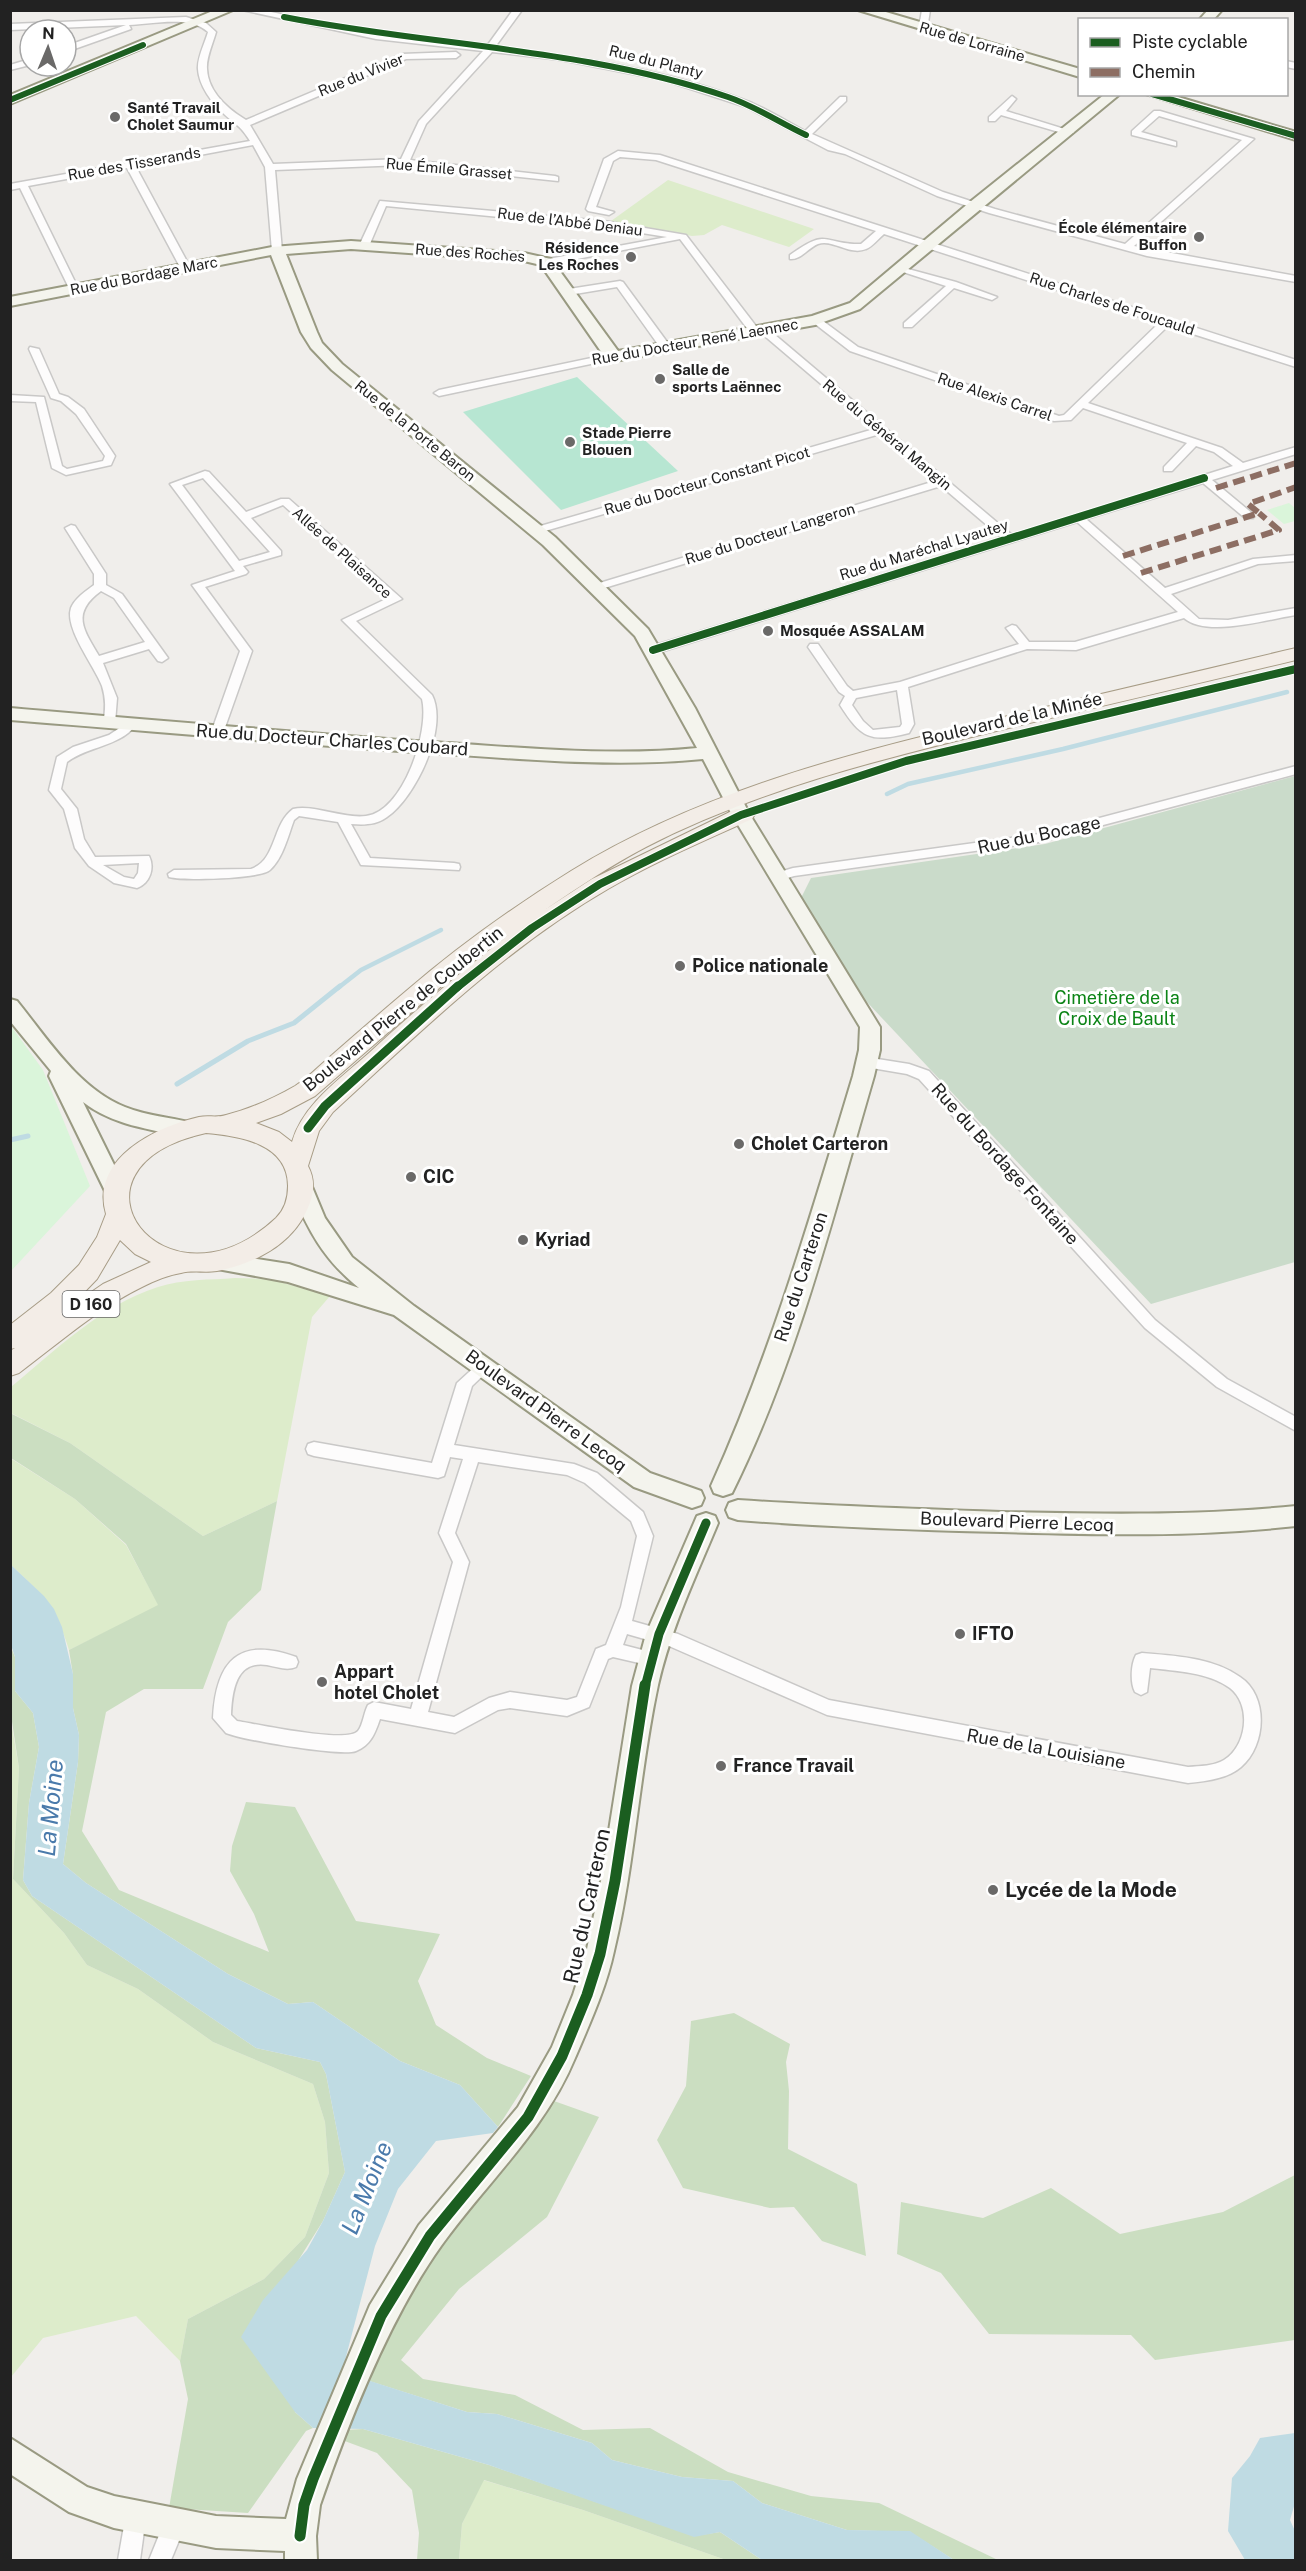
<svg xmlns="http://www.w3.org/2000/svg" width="1306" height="2571" viewBox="0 0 1306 2571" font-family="'Public Sans',sans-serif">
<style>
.grass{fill:#ddeccb}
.forest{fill:#cbdec1}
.cemetery{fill:#cadbca}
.park{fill:#daf5da}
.pitch{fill:#b7e6d2}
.water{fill:#bfdbe3}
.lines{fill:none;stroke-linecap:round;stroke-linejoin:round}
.stream-far1{stroke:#bfdbe3;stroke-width:4.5}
.stream{stroke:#bfdbe3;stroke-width:5}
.street-casing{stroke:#c9c8c7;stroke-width:3}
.secondary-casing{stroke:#999a82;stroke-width:4}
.primary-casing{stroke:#a79c86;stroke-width:2}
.street{fill:#fdfcfc;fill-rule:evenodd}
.secondary{fill:#f4f4ed;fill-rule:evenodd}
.primary{fill:#f3ede7;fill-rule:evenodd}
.quiet{stroke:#8d6e63;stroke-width:6;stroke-dasharray:12 6;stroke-linecap:butt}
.cycleway-far3-casing{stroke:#fff;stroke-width:8}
.cycleway-far2-casing{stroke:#fff;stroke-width:10}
.cycleway-far1-casing{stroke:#fff;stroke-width:13}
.cycleway-casing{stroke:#fff;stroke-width:15}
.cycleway-far3{stroke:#1b5e20;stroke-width:6}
.cycleway-far2{stroke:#1b5e20;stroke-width:8}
.cycleway-far1{stroke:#1b5e20;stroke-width:9}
.cycleway{stroke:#1b5e20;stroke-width:11}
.poi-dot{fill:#6a6968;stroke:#fff;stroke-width:2}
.labels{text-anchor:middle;stroke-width:6;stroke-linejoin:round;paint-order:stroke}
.far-street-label{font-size:15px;fill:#222;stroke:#fff}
.far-poi-label{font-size:15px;font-weight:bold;fill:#222;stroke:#fff;text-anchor:start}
.shield{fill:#fff;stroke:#646464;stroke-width:1.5}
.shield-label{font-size:16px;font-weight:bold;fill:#222}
.street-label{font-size:18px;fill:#222;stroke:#fff}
.poi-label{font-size:18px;font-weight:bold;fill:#222;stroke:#fff;text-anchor:start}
.park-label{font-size:18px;fill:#0c8416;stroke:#fff}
.near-poi-label{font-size:21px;font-weight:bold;fill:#222;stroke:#fff;text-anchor:start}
.near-street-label{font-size:21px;fill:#222;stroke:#fff}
.near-water-label{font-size:24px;font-style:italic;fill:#4a7aab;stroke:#fff}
</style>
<rect width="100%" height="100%" fill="#f0eeeb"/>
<g class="grass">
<polygon points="668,180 814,229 789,247 722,225 704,235 692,236 611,221"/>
<path d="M235,1278l34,1 61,17 -18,21 -35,184 -74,35 -133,-93 -59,-30v-26c45,-37 90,-82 147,-100 24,-8 52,-7 77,-9z"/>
<path d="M10,1458l65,41 51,46 33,61 -90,44c-12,-41 -28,-57 -58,-85z"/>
<polygon points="10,1715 19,1768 13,1879 64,1933 87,1965 138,1989 213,2042 313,2084 325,2122 329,2173 305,2237 264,2279 188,2319 180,2361 136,2316 43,2338 11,2377"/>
<polygon points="483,2480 583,2510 726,2560 459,2560 462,2524"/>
</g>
<g class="forest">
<polygon points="10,1413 70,1443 203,1536 277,1501 261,1590 228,1622 203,1689 144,1689 106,1712 82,1831 119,1890 269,1952 254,1914 230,1871 232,1846 246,1802 295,1807 356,1921 440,1934 418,1981 436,2025 487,2058 531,2076 498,2127 460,2085 400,2061 313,2002 288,2004 228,1974 86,1883 63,1864 78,1762 79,1735 73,1708 73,1675 69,1650 158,1605 126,1544 75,1499 11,1458"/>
<polygon points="10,1645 15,1657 15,1691 33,1713 39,1747 29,1803 23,1880 32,1896 256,2048 320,2062 326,2074 345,2172 323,2221 296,2264 295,2412 313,2428 306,2431 248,2513 169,2508 188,2399 180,2361 188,2319 264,2279 305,2237 329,2173 325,2122 313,2084 213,2042 138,1989 87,1965 64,1933 13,1879 19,1768 11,1715"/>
<polygon points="734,2013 790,2044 786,2062 789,2091 788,2149 857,2184 866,2256 822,2241 794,2207 770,2208 683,2188 657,2140 686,2086 691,2021"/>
<polygon points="554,2101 599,2117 547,2217 459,2289 401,2360 423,2379 515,2395 583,2430 650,2428 728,2472 811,2496 879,2503 998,2560 954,2560 910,2532 847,2530 762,2503 733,2481 682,2477 612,2460 592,2443 497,2414 467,2412 363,2379 427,2251"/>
<polygon points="1295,2175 1295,2340 1155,2360 1131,2335 989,2334 941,2273 897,2254 901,2202 983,2218 1051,2188 1120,2234 1223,2212"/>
<polygon points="363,2429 489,2465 694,2536 720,2532 762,2560 726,2560 583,2510 484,2480 462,2524 459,2560 417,2560 419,2533 412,2490 377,2453 342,2440 345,2430"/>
</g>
<polygon class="cemetery" points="1295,776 1295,1262 1151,1304 865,1000 801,898 811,878 1045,844"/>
<g class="park">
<polygon points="1289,503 1295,508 1295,521 1284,524 1267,510"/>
<polygon points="11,1026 43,1070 90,1186 11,1271"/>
</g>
<polygon class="pitch" points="577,377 678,471 561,510 463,412"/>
<g class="water">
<polygon points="11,1565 44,1596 54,1609 62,1627 73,1674 73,1708 79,1735 78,1762 63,1864 86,1883 228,1974 288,2004 313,2002 400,2061 460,2085 498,2127 493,2133 436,2141 398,2189 375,2246 342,2372 467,2412 497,2414 592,2443 612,2460 682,2477 733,2481 762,2503 847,2530 910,2531 954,2560 762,2560 720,2532 694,2537 489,2465 363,2429 313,2428 295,2412 241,2337 263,2300 307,2250 323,2221 345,2172 326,2074 320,2062 256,2048 32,1896 23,1880 29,1803 39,1747 33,1713 15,1691 15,1657 11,1645"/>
<polygon points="1295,2433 1295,2503 1290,2520 1295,2531 1295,2560 1245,2560 1228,2531 1232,2478 1250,2456 1260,2438"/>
</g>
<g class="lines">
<g class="stream-far1">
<polyline points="887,794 908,784 1063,749 1287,692"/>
<polyline points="338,988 361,970 441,930"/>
</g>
<g class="stream">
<polyline points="177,1084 248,1041 294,1023 340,986"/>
<polyline points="10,1140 28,1136"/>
</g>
<defs>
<g id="street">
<path d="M242,10h19l115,23 111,13 26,-36h9l-27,37c86,10 176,23 257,56 18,8 36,19 53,28l35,-34h6v4l-34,33 131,58 52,17 130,35 117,-104 -83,-24 -18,16 35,10v4l-44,-11v-4l22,-20h6l94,28 -120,107 162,30v6l-149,-26 -158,-43 -52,-17 -92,-42 -17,-4 -82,-43 -83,-27 -102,-20 -69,-8 -66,72 -16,36 145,16 3,1v4l-154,-16 -129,5 7,81 -5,3 -5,-3 -7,-84 -12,-22 -117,22 54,100 -5,3 -5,-3 -53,-99 -99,18 51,104 -8,2 -51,-104 -10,2v-6l240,-43c-9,-15 -14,-16 -26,-27 -12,-11 -25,-28 -26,-45 -1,-11 7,-26 10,-37 -18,-17 -55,-8 -79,-7l2,4 -65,23v-6l60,-21 -116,5v-6l176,-7 20,6 10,9c-3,11 -10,26 -9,37 1,23 21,40 39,51l156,-66 54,-2 4,3 -4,3 -50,1 -156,66 23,39 128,-5 18,-38 64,-70 -107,-12z"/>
<polygon points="922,10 930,10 928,23 920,29 916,26 920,22"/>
<polygon points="30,59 30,65 10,70 10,65"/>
<polygon points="1286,61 1296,63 1296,69 1286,67"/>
<polygon points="1012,96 1016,99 1006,111 1074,132 1069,135 1001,115 995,121 989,121 989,117"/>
<path d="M618,151l42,4 636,205v7l-128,-41 -80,77 134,45 21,15 53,-16v7l-84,26 41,34v4h-8l-42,-35 -117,36 79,69 88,-29 43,-4v6l-38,3 -87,30 28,25 29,1 68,-12v7c-28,4 -89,23 -112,3l-108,32 -49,-1 -119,38 6,37 -5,9c-39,10 -48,5 -69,-28l5,-9 -6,-4 -31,-45 2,-3h8l29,42 6,5 47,-9 119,-38 -13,-16 6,-3 4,1 13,16h46l103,-30 -101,-90 -420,131h-8v-6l353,-109 -61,-52 -340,103h-8v-4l342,-104 -55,-47 -342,99h-8v-4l344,-100 -113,-96 -9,2 -72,-96 -134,26 -5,-3 2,-2 124,-23 -63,-10 -218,-21 -17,40 -8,2 -2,-2 21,-45 224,20 82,14 73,95 9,-1 244,206 221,-69 -19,-14 -18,-6 -24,25h-8v-4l23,-24 -104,-35 -12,12 -17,1 -204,-70 -40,-31 9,-2 39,29 201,69 5,-1 95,-92 -275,-89c-5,4 -12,13 -18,15 -16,7 -33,-10 -48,-5 -10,4 -17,16 -28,15v-4c39,-28 31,-11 71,-11l15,-13 -220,-71 -36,-3 -7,4 -17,46 18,5 -5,3 -21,-4 -2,-2 18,-50zM897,690l5,34 -2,3 -27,3 -10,-9 -11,-16 4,-7z"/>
<polygon points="897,266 956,282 997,297 992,300 954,288 912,327 904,327 904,323 946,286 897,270"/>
<polygon points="620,281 623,282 670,346 670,350 662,350 617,287 569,295 564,292 569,289"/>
<polygon points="30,347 39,349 59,394 68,397 84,409 115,456 111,465 66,475 52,468 36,402 10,401 10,395 44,397 62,466 67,469 103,461 105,456 76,414 61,401 51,398 29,349"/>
<polygon points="615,353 620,356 619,358 439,396 434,393 439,390"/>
<path d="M205,471l4,1 37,40 35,-13h8l113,100 -46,22 76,74c17,33 -17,103 -45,122 -11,8 -23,8 -36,7l19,34 84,5 5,1 1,3 -1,3 -98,-5 -23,-43 -39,-6 -5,4c-6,16 -11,38 -24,50 -10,9 -86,11 -101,7l-1,-3 6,-4 77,-1c26,-9 21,-45 42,-60 20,-5 50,10 73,7 37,-4 64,-85 56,-117l-80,-79 46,-22 -105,-93 -32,13 30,33v4l-38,11 5,6 -2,2 -41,13 47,64 -29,82 -6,4 -4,-1 -2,-3 29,-82 -48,-66 43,-14 -65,-87zM203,478l67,74 -31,9 -57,-76z"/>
<path d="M71,525l4,1 31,48v11l16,9 46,64 -6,4 -4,-1 -9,-12 -46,14 14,35 -2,25 -6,4 -6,-4c3,-13 3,-24 -1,-37 -7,-19 -38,-58 -31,-78 4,-10 15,-17 23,-23v-11l-29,-46zM101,591l13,7 31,44 -46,14c-16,-27 -28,-43 2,-65z"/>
<path d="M130,721l6,4c-17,22 -48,21 -69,37l-6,27 16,20 7,30 11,18 54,-1c6,12 1,27 -12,32l-23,-5 -25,-17 -14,-18 -11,-39 -15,-19 8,-33 16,-10 36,-12zM139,863l-1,10 -4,6 -10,-2 -21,-12z"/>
<polygon points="1296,766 1296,774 1039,842 794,876 778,881 772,877 773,874 793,868 1039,834"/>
<polygon points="865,1057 909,1064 929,1071 1155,1320 1227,1379 1296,1417 1296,1431 1217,1387 1145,1328 919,1079 907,1074 860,1066 858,1062 860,1058"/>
<path d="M485,1360l5,2 3,4 -21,20 -18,59 120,19 23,9 46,39 10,24 -21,85 46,13 151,66 359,67c12,-1 26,-1 36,-7 23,-14 28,-55 6,-72 -22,-16 -54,-17 -80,-20l-3,24 -6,3 -6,-3c-5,-9 -4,-28 1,-37l6,-2c33,3 70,4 98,24 29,19 26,69 1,90 -14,12 -35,14 -53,16l-361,-68 -158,-69 -42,-12 -4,11 35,9 2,5 -2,5 -6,2 -39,-9 -5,2 -19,48 -22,9 -57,-8 -12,2 -43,23 -75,-14c-5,14 -9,26 -24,32 -14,6 -113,-11 -130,-18l-13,-15c3,-57 26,-82 83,-61l2,5 -2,5c-9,4 -19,0 -29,-2 -31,-5 -35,26 -36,50l6,6c19,3 110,23 121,10 5,-6 6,-19 10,-26l6,-3 37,7 42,-147 -14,-29 24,-74 -13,-2 -6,19 -6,2 -124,-22 -6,-2 -2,-5 2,-5 6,-2 118,21 25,-80 23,-21zM478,1462l89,13 18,8 46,38 6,15 -16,71 -15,38 -10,4 -19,48 -10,3 -57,-8 -21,6 -35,19 -26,-5 41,-150 -14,-29z"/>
<polygon points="135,2506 143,2509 146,2517 140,2560 118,2560 127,2509"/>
<polygon points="174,2515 182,2518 185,2526 171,2560 149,2560 166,2518"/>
</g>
<g id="secondary">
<polygon points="215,10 233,10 10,104 10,95"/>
<polygon points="858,10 879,10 1080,69 1080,77"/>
<polygon points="1208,10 1222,10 1213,20 1199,20"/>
<path d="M1105,94h15l-260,215 -45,16 -200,36 -13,-8 -61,-88 -17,-4 -173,-12 -65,5 31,78 5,11 20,21 213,173 93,92 47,79 55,107 130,212v23l-6,26c-41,140 -77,286 -142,417l-9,3 -9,-3 -3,-7c60,-133 100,-271 142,-410l6,-26 1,-23 -128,-212 -29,-56c-90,9 -182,0 -272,-6 -140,-9 -280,-22 -421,-33v-12c141,12 280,24 420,34 88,5 179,15 267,6l-62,-112 -92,-91 -211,-175 -21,-22 -10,-16 -30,-77 -261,51v-9l262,-50 79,-6 173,12 27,6 67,92 194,-35 38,-13 120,-101z"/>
<polygon points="1146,94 1168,94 1296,132 1296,140"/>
<path d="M10,999l7,2c30,37 62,88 108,106 22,9 45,10 68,16l3,6 -3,6 -8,2c-35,-8 -73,-12 -102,-35l44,89 -3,6 -8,2 -8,-2 -59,-121 2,-5 -41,-50z"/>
<path d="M302,1180l8,2 15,36 27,39 62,49 236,167 51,18 3,7 -3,7 -9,3 -58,-21 -240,-172 -106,-33 -76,-14 -3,-6 3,-6 8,-3 69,11 70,24c-35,-28 -52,-59 -68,-100l3,-6z"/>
<path d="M738,1500c88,6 175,9 263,12 99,2 196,4 295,-6v20c-99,11 -196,9 -295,6 -88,-2 -175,-5 -263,-12l-9,-3 -3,-7 3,-7z"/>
<path d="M706,1513l9,3 3,7c-22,53 -47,105 -60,162 -19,88 -23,179 -44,266 -8,37 -24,72 -39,107 -30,73 -89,125 -134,188 -52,73 -92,175 -121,259l-4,31 1,24h-32v-9l-69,-3 -102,-20 -45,-16 -59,-38v-36l77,49 27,9 102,20 70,3 11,-40 73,-174 49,-80 99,-118 34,-60 21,-52 13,-41 15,-73 31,-195 14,-52 48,-111 3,-7z"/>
</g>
<path id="primary" d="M1296,648v12c-95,23 -189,45 -283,67 -125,30 -252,61 -367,120 -35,18 -67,40 -100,62l46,-30 144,-70h16l3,5 -3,5c-48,22 -98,43 -144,70 -102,59 -188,143 -275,223l-14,19 -11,35c8,15 6,29 -1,44 -16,35 -53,54 -90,61 -12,2 -25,-1 -36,2 -13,2 -27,8 -39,14 -45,22 -83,56 -123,86l-9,3v-25l5,-3 -5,1v-24l41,-32 28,-28 18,-28 9,-23c-16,-55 49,-87 93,-97 9,-2 18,1 27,-2 24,-6 48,-17 69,-29 13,-8 25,-21 37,-31 24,-21 48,-42 73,-63 51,-44 108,-85 166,-121 133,-82 287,-120 437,-155 96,-23 192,-45 288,-68zM510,934c-49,38 -96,77 -141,119 -29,26 -66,51 -77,89l-13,-10 -23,-9 25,-9 34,-18 130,-113zM206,1133c33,3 82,10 82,53 0,12 -3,23 -12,32 -111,104 -228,-50 -70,-85zM120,1240l15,14 16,8 -48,22 -32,22 26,-27z"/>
</defs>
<use href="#street" class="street-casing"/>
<use href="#secondary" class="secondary-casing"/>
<use href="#primary" class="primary-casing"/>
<use href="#street" class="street"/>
<use href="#secondary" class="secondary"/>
<use href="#primary" class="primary"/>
<g class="quiet">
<polyline points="1216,488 1296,463"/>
<polyline points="1123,556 1259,513 1248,504 1296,487"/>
<polyline points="1141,573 1279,530 1259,513"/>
</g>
<defs>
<g id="cycleway-far3">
<path d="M284,17c147,29 301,31 444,80 27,9 52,26 78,38"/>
<polyline points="1152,94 1296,136"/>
<polyline points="10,100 143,45"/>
</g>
<g id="cycleway-far2">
<polyline points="653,650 1204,478"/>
<polyline points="456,988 532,928 600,884 741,815 906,761 1296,669"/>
</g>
<g id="cycleway-far1">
<polyline points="308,1128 325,1106 458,986"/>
<polyline points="645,1687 659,1634 706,1523"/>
</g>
<polyline id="cycleway" points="300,2536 304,2505 313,2479 381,2316 430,2236 528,2117 562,2056 587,1995 600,1954 615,1881 645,1685"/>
</defs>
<use href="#cycleway-far3" class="cycleway-far3-casing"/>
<use href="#cycleway-far2" class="cycleway-far2-casing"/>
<use href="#cycleway-far1" class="cycleway-far1-casing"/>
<use href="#cycleway" class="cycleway-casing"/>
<use href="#cycleway-far3" class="cycleway-far3"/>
<use href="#cycleway-far2" class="cycleway-far2"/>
<use href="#cycleway-far1" class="cycleway-far1"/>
<use href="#cycleway" class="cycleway"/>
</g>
<g class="poi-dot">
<circle cx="115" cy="117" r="6"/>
<circle cx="1199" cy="237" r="6"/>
<circle cx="631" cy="257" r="6"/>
<circle cx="660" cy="379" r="6"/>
<circle cx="570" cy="442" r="6"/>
<circle cx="768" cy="631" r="6"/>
<circle cx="680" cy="966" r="6"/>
<circle cx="739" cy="1144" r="6"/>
<circle cx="411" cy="1177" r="6"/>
<circle cx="523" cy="1240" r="6"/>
<circle cx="960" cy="1634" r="6"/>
<circle cx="322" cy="1682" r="6"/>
<circle cx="721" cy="1766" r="6"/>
<circle cx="993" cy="1890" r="6"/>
</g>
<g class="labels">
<g class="far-street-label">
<text transform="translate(972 42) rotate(16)" y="5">Rue de Lorraine</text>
<text transform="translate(656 62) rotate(14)" y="5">Rue du Planty</text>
<text transform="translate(361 75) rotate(-22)" y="5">Rue du Vivier</text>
<text transform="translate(134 164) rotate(-10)" y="5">Rue des Tisserands</text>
<text transform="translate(449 169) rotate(5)" y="5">Rue Émile Grasset</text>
<text transform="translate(570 222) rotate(7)" y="5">Rue de l’Abbé Deniau</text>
<text transform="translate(470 253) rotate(4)" y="5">Rue des Roches</text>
<text transform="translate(144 276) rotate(-11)" y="5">Rue du Bordage Marc</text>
<text transform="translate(1112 304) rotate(18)" y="5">Rue Charles de Foucauld</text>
<text transform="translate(695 342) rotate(-10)" y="5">Rue du Docteur René Laennec</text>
<text transform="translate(995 397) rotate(19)" y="5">Rue Alexis Carrel</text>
<text transform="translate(415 431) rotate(39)" y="5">Rue de la Porte Baron</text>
<text transform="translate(887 435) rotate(40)" y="5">Rue du Général Mangin</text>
<text transform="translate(707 481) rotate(-16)" y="5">Rue du Docteur Constant Picot</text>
<text transform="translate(770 534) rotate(-17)" y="5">Rue du Docteur Langeron</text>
<text transform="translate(924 550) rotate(-17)" y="5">Rue du Maréchal Lyautey</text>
<text transform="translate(342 553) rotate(42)" y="5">Allée de Plaisance</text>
</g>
<g class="far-poi-label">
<text x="127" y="113">Santé Travail<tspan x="127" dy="17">Cholet Saumur</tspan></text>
<text x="1187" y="233" text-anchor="end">École élémentaire<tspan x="1187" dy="17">Buffon</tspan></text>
<text x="619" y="253" text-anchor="end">Résidence<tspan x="619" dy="17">Les Roches</tspan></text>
<text x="672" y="375">Salle de<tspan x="672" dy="17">sports Laënnec</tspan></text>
<text x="582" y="438">Stade Pierre<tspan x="582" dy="17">Blouen</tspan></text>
<text x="780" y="636">Mosquée ASSALAM</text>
</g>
<rect class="shield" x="62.5" y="1291" width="57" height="26" rx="4.5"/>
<g class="shield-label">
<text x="91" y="1310">D 160</text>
</g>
<g class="street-label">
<text transform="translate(1012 719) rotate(-13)" y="6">Boulevard de la Minée</text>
<text transform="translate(332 740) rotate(4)" y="6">Rue du Docteur Charles Coubard</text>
<text transform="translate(1039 835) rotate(-12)" y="6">Rue du Bocage</text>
<text transform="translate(403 1009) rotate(-39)" y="6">Boulevard Pierre de Coubertin</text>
<text transform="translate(1005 1164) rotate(48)" y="6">Rue du Bordage Fontaine</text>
<text transform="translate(801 1277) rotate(-72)" y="6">Rue du Carteron</text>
<text transform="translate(546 1411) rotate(36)" y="6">Boulevard Pierre Lecoq</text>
<text transform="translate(1017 1522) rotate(2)" y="6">Boulevard Pierre Lecoq</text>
<text transform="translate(1046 1749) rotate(10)" y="6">Rue de la Louisiane</text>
</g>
<g class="poi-label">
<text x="692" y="972">Police nationale</text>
<text x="751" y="1150">Cholet Carteron</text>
<text x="423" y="1183">CIC</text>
<text x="535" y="1246">Kyriad</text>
<text x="972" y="1640">IFTO</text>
<text x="334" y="1678">Appart<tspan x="334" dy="21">hotel Cholet</tspan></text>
<text x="733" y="1772">France Travail</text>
</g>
<g class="park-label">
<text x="1117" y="1004">Cimetière de la<tspan x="1117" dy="21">Croix de Bault</tspan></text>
</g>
<g class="near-poi-label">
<text x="1005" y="1897">Lycée de la Mode</text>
</g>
<g class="near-street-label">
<text transform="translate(587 1906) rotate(-78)" y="7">Rue du Carteron</text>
</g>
<g class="near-water-label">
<text transform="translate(51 1808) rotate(-85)" y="8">La Moine</text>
<text transform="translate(367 2188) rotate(-68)" y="8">La Moine</text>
</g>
</g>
<rect width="1306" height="2571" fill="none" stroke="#222222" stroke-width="24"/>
<rect x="1078" y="18" width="210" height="78" fill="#ffffff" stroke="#a7a7a7" stroke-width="1.5"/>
<rect x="1090" y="38" width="30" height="9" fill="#1b5e20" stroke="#a7a7a7" stroke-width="1.5"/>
<text x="1132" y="48" font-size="18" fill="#222222">Piste cyclable</text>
<rect x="1090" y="68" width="30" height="9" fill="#8d6e63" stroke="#a7a7a7" stroke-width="1.5"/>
<text x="1132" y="78" font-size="18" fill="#222222">Chemin</text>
<g transform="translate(48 48) rotate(2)"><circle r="28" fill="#ffffff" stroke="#a7a7a7" stroke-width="1.5"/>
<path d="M0-4.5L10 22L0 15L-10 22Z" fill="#6a6968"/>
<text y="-9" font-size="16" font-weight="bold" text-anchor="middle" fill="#222222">N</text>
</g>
</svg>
